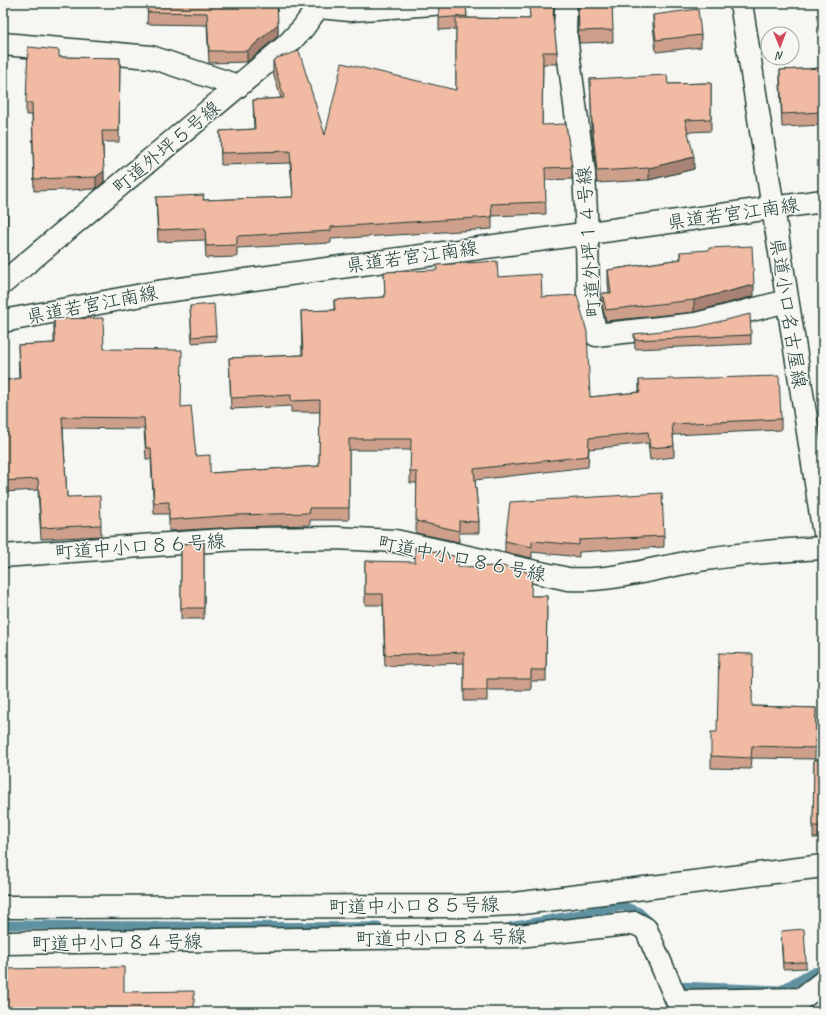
<svg xmlns="http://www.w3.org/2000/svg" width="826" height="1015" viewBox="0 0 826 1015" font-family="Caveat,'Klee One',sans-serif">
<style>
.lines{fill:none;stroke-linecap:round;stroke-linejoin:round}
.stream{stroke:#5e91a1;stroke-width:9}
.minor-casing{stroke:#1f3d34;stroke-width:25}
.major-casing{stroke:#1f3d34;stroke-width:25}
.minor{stroke:#f6f6f2;stroke-width:22}
.major{stroke:#f6f6f2;stroke-width:22}
.wall{fill:#cea08c;stroke:#1f3d34}
.shaded-wall{fill:#a88272;stroke:#1f3d34}
.building{fill:#f0baa3;stroke:#1f3d34}
.labels{text-anchor:middle;stroke-width:3;stroke-linejoin:round;paint-order:stroke}
.street-label{font-size:19px;fill:#1f3d34;stroke:#f6f6f2}
</style>
<rect width="100%" height="100%" fill="#f6f6f2"/>
<filter id="ink" filterUnits="userSpaceOnUse"><feTurbulence type="fractalNoise" baseFrequency=".025" numOctaves="2"/><feDisplacementMap in="SourceGraphic" scale="8" xChannelSelector="R" yChannelSelector="G"/><feConvolveMatrix kernelMatrix="1 2 1 2 8 2 1 2 1" color-interpolation-filters="sRGB"/></filter>
<g filter="url(#ink)">
<g class="lines">
<g class="stream">
<polyline points="3,925 378,927"/>
<polyline points="510,927 623,906 639,912 649,921"/>
<polyline points="674,980 676,986 781,990 812,972 823,971"/>
</g>
<defs>
<g id="minor">
<polyline points="566,3 565,29 584,173 587,233 588,298 596,335 696,324 787,301"/>
<polyline points="319,7 350,10 447,3"/>
<polyline points="3,44 151,57 238,86"/>
<polyline points="3,283 286,46 303,28 321,3"/>
<path d="M3,556l234,-17 99,-1 59,3 173,38c46,3 93,-13 139,-20 38,-6 78,-9 116,-11"/>
<polyline points="3,907 468,906 514,904 823,866"/>
<polyline points="3,943 519,936 635,923 646,929 677,1001 801,999 823,982"/>
</g>
<g id="major">
<polyline points="741,3 823,528"/>
<polyline points="3,321 158,292 823,201"/>
</g>
</defs>
<use href="#minor" class="minor-casing"/>
<use href="#major" class="major-casing"/>
<use href="#minor" class="minor"/>
<use href="#major" class="major"/>
</g>
<g class="wall">
<polygon points="148,3 277,3 278,36 247,62 209,63 207,25 147,24"/>
<polygon points="466,3 467,18 530,19 529,3 555,3 553,22 557,52 557,64 543,64 542,125 572,167 572,179 545,180 546,214 492,216 492,229 331,239 331,243 237,248 237,257 206,258 205,240 158,242 156,197 204,200 293,197 290,163 221,165 220,131 254,129 253,100 281,98 273,73 273,61 325,135 456,90 456,29 439,30 439,4"/>
<polygon points="577,3 612,3 613,42 579,43"/>
<polygon points="653,15 701,35 701,47 656,52 653,26"/>
<polygon points="59,57 120,58 119,142 103,142 104,182 96,189 34,191 32,115 26,115 26,103"/>
<polygon points="823,68 823,125 782,127 780,84 780,70"/>
<polygon points="590,79 668,84 711,83 711,131 688,132 694,169 649,180 597,183 592,135"/>
<rect x="3" y="195" width="4" height="65"/>
<polygon points="680,252 754,296 694,312 606,321 602,305 602,293 609,293 608,282 608,270 680,259"/>
<polygon points="384,272 498,277 542,297 590,397 639,392 639,380 781,419 781,430 673,435 674,446 674,457 650,460 648,443 589,449 588,467 475,480 479,522 479,533 459,533 459,542 416,533 417,483 410,483 411,450 349,450 349,520 310,520 310,525 236,527 169,531 169,514 154,514 151,459 146,459 144,429 63,428 67,497 101,525 101,536 41,539 38,490 3,492 3,381 19,378 18,345 54,343 54,319 104,349 181,407 196,456 210,473 319,466 320,412 291,412 291,406 231,409 229,358 302,355 301,311 334,310 334,300 385,297"/>
<polygon points="190,306 216,335 216,341 192,343"/>
<polygon points="634,334 751,335 751,344 635,349"/>
<polygon points="664,536 664,547 579,552 579,557 532,552 532,558 505,552 505,541"/>
<polygon points="204,542 204,619 181,619 181,544"/>
<polygon points="365,561 458,567 532,596 547,596 546,681 531,681 531,690 487,690 487,701 464,701 464,663 385,666 383,605 365,605"/>
<polygon points="752,706 816,708 815,759 752,758 751,769 711,768 711,756 717,732"/>
<polygon points="814,760 823,760 823,838 813,838"/>
<polygon points="781,937 806,962 806,968 783,969"/>
</g>
<g class="shaded-wall">
<polygon points="554,3 555,3 553,29 553,17"/>
<polygon points="278,24 278,36 247,62 247,51"/>
<polygon points="694,157 694,169 649,180 649,168"/>
<polygon points="104,171 104,182 96,189 96,177"/>
<polygon points="754,285 754,296 694,312 694,300"/>
</g>
<g class="building">
<polygon points="148,3 277,3 278,24 247,51 209,51 207,13 147,12"/>
<polygon points="446,3 466,3 467,16 439,18 439,4"/>
<polygon points="529,3 554,3 553,17 557,52 543,52 542,125 566,124 572,167 545,168 546,202 491,204 492,217 331,227 331,231 237,236 237,245 206,246 205,228 158,230 156,197 204,195 203,200 293,197 290,151 221,153 220,131 255,129 253,100 284,98 273,61 277,58 299,51 325,135 342,63 456,90 456,18 530,19"/>
<polygon points="578,3 612,3 613,30 579,31"/>
<polygon points="698,9 701,35 656,40 653,15"/>
<polygon points="28,47 59,50 59,57 120,58 119,131 102,131 104,171 96,177 34,179 32,103 26,103"/>
<polygon points="823,68 823,112 782,114 780,70"/>
<polygon points="667,75 668,84 711,83 711,119 685,120 694,157 649,168 597,171 592,123 590,79"/>
<rect x="3" y="195" width="4" height="53"/>
<polygon points="752,246 754,285 694,300 606,310 602,293 611,293 608,270 681,259 680,252 709,250 709,248"/>
<polygon points="497,261 498,277 541,274 542,297 577,295 587,332 590,397 640,392 639,380 779,376 781,419 672,424 674,446 650,448 648,432 589,438 588,456 474,469 479,522 459,521 459,531 416,521 417,472 410,472 411,439 349,439 349,508 309,508 310,513 236,515 169,520 169,502 154,503 151,448 146,448 144,418 62,417 67,497 100,496 101,525 41,528 38,479 3,481 3,381 20,378 18,345 55,343 54,319 103,318 104,349 182,350 181,407 191,406 196,456 210,455 210,473 319,466 320,400 291,401 291,395 231,398 229,358 303,355 301,311 335,310 334,300 385,297 384,272 437,270 437,265"/>
<polygon points="214,304 216,335 192,337 190,306"/>
<polygon points="750,314 751,335 635,340 634,334 697,327"/>
<polygon points="662,493 664,536 579,540 579,545 532,541 532,547 505,541 510,502"/>
<polygon points="204,542 204,608 181,608 181,544"/>
<polygon points="415,547 458,557 458,567 503,566 532,573 531,596 547,596 546,670 531,670 531,679 487,679 487,690 464,690 464,652 385,655 383,594 365,594 365,561 415,562"/>
<polygon points="719,653 753,654 752,706 816,708 815,748 752,746 751,758 711,756 711,732 717,732"/>
<polygon points="814,760 823,760 823,826 813,826"/>
<polygon points="804,929 806,962 783,963 781,931"/>
<polygon points="124,967 124,992 194,991 194,1012 3,1012 3,969"/>
</g>
</g>
<g class="labels">
<g class="street-label">
<text transform="translate(166 147) rotate(-40)" y="7">町道外坪５号線</text>
<text transform="translate(733 213) rotate(-8)" y="7">県道若宮江南線</text>
<text transform="translate(588 242) rotate(-94)" y="7">町道外坪１４号線</text>
<text transform="translate(412 256) rotate(-8)" y="7">県道若宮江南線</text>
<text transform="translate(92 304) rotate(-11)" y="7">県道若宮江南線</text>
<text transform="translate(789 313) rotate(81)" y="7">県道小口名古屋線</text>
<text transform="translate(140 546) rotate(-4)" y="7">町道中小口８６号線</text>
<text transform="translate(462 558) rotate(11)" y="7">町道中小口８６号線</text>
<text transform="translate(414 905) rotate(-1)" y="7">町道中小口８５号線</text>
<text transform="translate(441 937) rotate(-1)" y="7">町道中小口８４号線</text>
<text transform="translate(117 942) rotate(-1)" y="7">町道中小口８４号線</text>
</g>
</g>
<rect width="826" height="1015" fill="none" stroke="#f6f6f2" stroke-width="16"/>
<rect x="8" y="8" width="810" height="999" fill="none" stroke="#1f3d34" stroke-width="1.5" filter="url(#ink)"/>
<g transform="translate(780 46) rotate(179)"><circle r="19" fill="#f6f6f2" stroke="#a0aca6"/>
<path d="M0-3L7 15L0 10L-7 15Z" fill="#d1495b"/>
<text y="-6" font-size="11" font-weight="bold" text-anchor="middle" fill="#1f3d34">N</text>
</g>
</svg>
